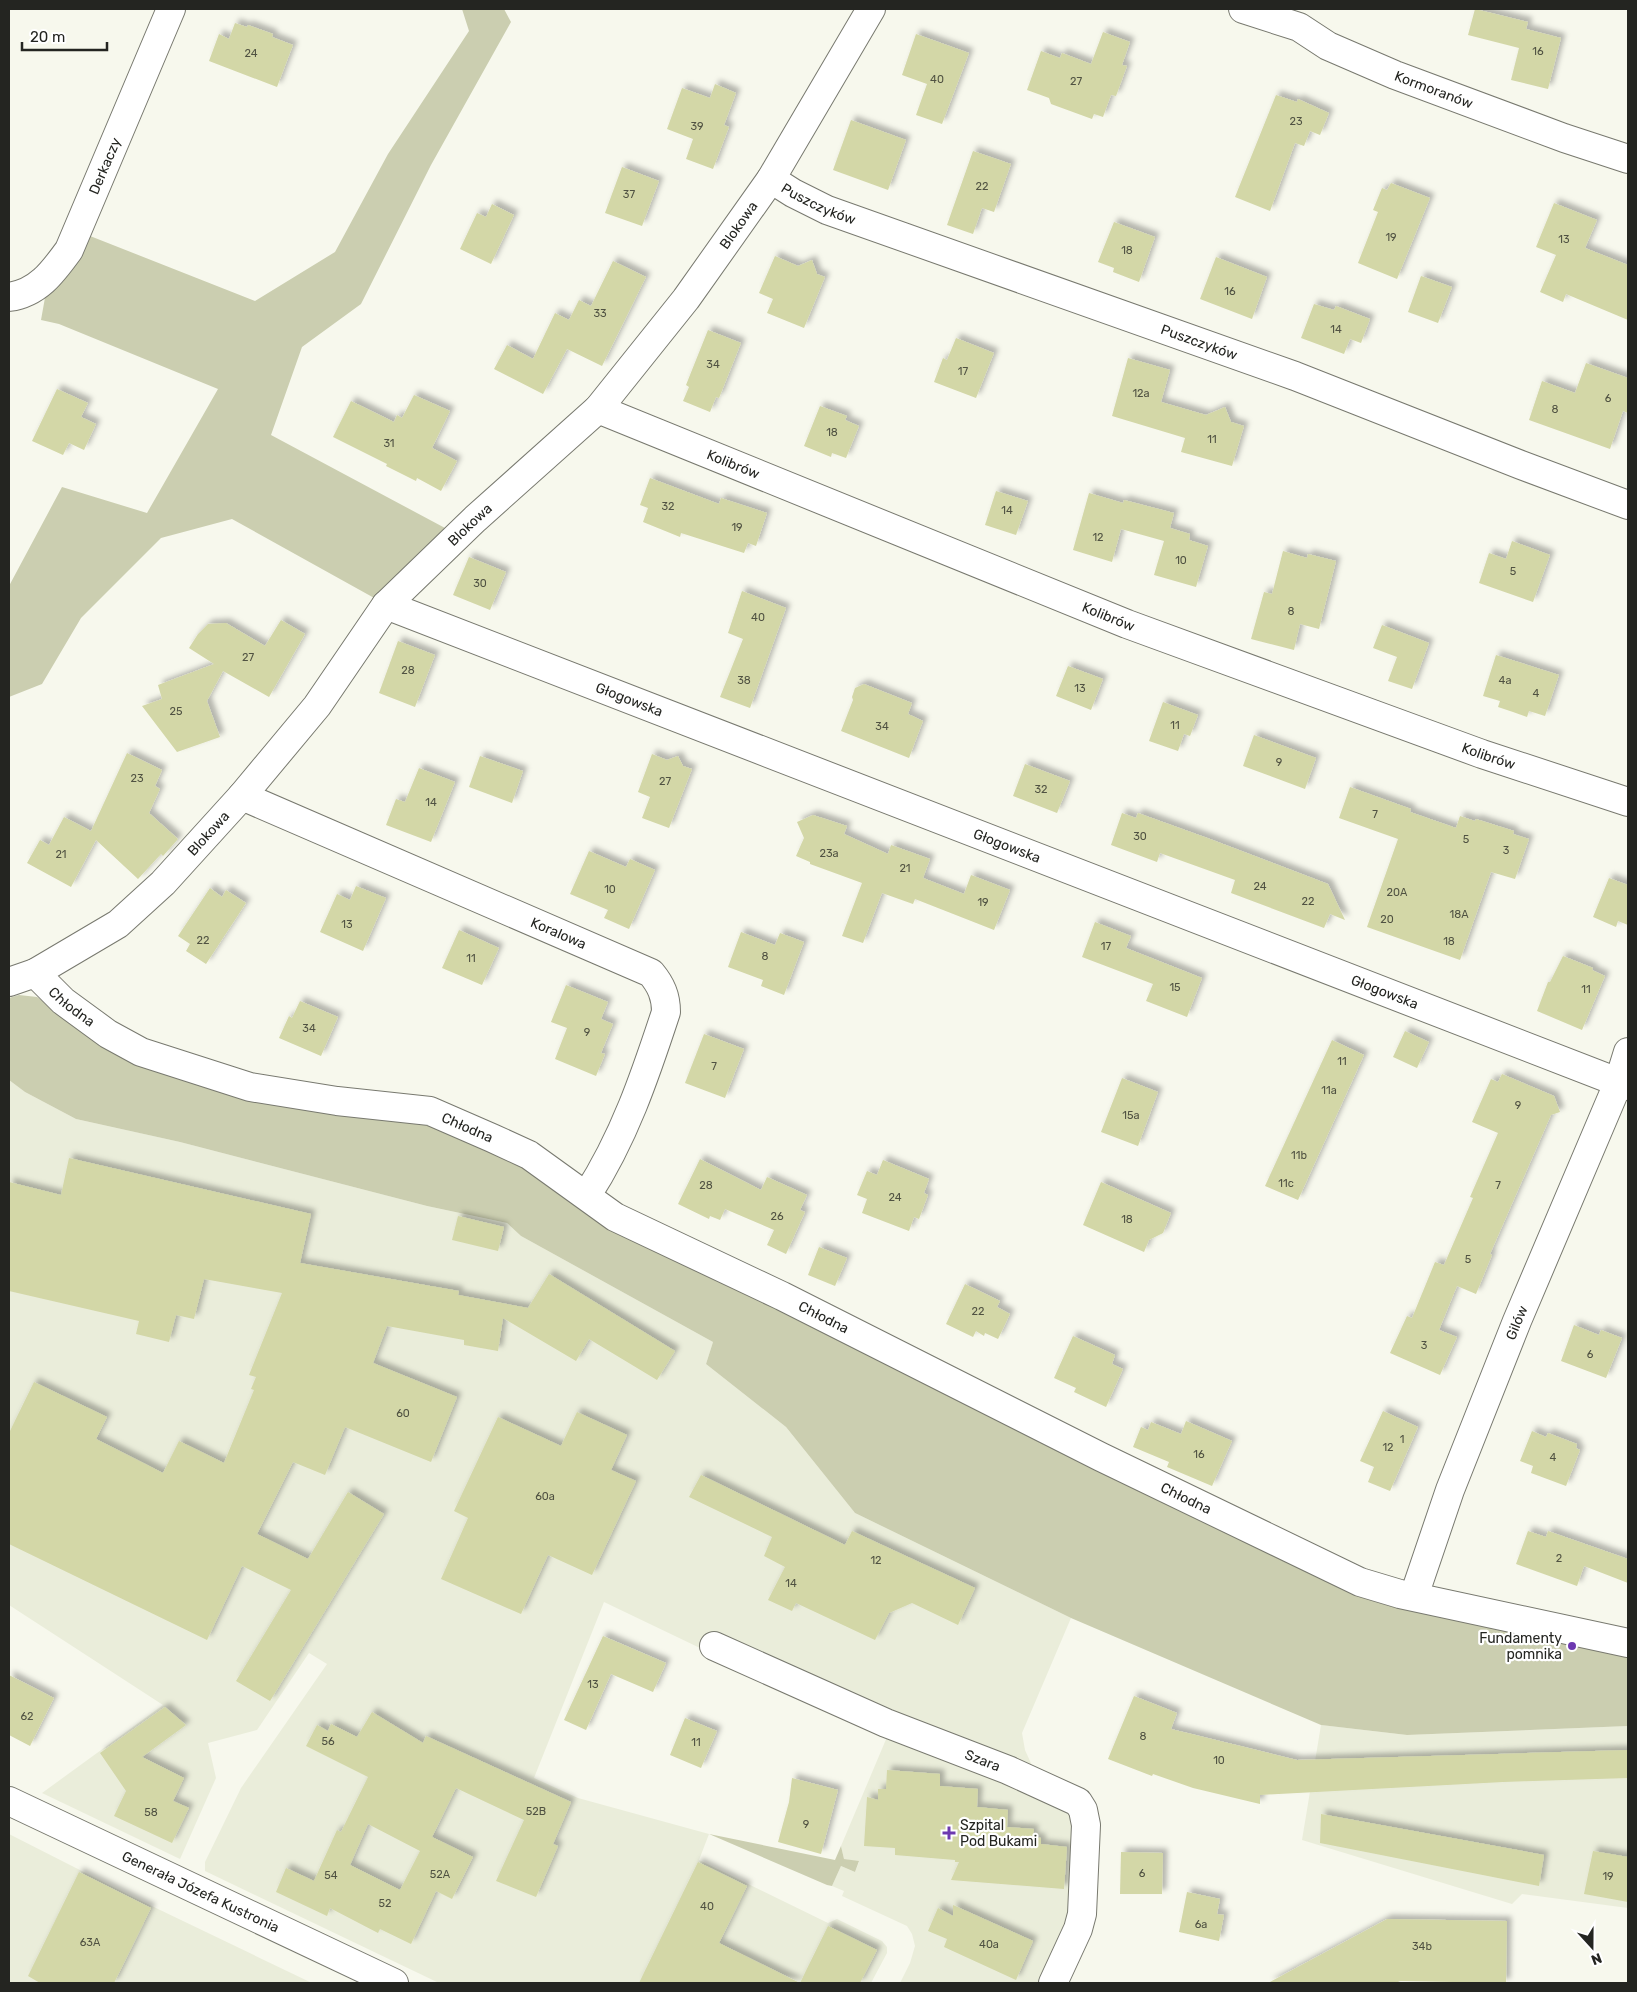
<svg xmlns="http://www.w3.org/2000/svg" width="1637" height="1992" viewBox="0 0 1637 1992" font-family="Rubik,sans-serif">
<style>
.built{fill:#eaedda}
.green{fill:#cbceb0}
.building{fill:#d3d7a7;fill-rule:evenodd;filter:url(#shadow)}
.lines{fill:none;stroke-linecap:round;stroke-linejoin:round}
.minor-casing{stroke:#78796f;stroke-width:30}
.minor{stroke:#fff;stroke-width:28}
.poi-dot{fill:#6d39b0;stroke:#fff;stroke-width:2}
.labels{text-anchor:middle;stroke-width:4.5;stroke-linejoin:round;paint-order:stroke}
.number-label{font-size:11px;fill:#505242}
.street-label{font-size:14px;fill:#242521;stroke:#fff}
.poi-label{font-size:14px;fill:#242521;stroke:#fff;text-anchor:end}
</style>
<defs>
<filter id="shadow"><feDropShadow dx="4.5" dy="-4.5" stdDeviation="2.5" flood-color="#0004"/></filter>
</defs>
<rect width="100%" height="100%" fill="#f7f8ed"/>
<g class="built">
<polygon points="9,1080 25,1092 76,1119 180,1142 427,1206 507,1223 521,1236 713,1342 706,1364 786,1427 855,1513 1071,1618 1022,1733 1025,1750 1034,1770 706,1635 700,1648 604,1602 534,1778 578,1798 709,1834 699,1860 828,1923 837,1919 882,1941 887,1947 887,1953 871,1983 439,1983 205,1871 205,1862 241,1788 327,1664 309,1653 257,1730 208,1743 216,1778 180,1859 42,1793 163,1705 9,1605"/>
<polygon points="1321,1725 1407,1735 1628,1726 1628,1908 1522,1894 1512,1904 1302,1840"/>
<polygon points="887,1737 1057,1800 1072,1816 1075,1827 1069,1917 1039,1983 900,1983 910,1963 915,1946 912,1934 907,1926 842,1896 844,1891 832,1886 841,1866 855,1872 859,1862 844,1859 841,1846"/>
<polygon points="9,1834 133,1897 312,1983 9,1983"/>
</g>
<g class="green">
<polygon points="462,9 504,9 511,22 431,165 361,304 302,347 271,435 445,528 376,599 232,519 161,538 81,618 42,684 9,697 9,586 62,487 147,513 218,389 59,324 41,320 46,292 85,234 255,301 335,252 388,154 469,31"/>
<polygon points="19,995 37,997 105,1044 426,1119 514,1155 1275,1548 1628,1654 1628,1726 1407,1735 1321,1725 1071,1618 855,1513 786,1427 706,1364 713,1342 521,1236 507,1223 427,1206 180,1142 76,1119 25,1092 9,1080 9,998"/>
<polygon points="709,1834 835,1860 841,1846 844,1859 859,1861 855,1872 841,1866 832,1886 827,1885"/>
</g>
<g class="building">
<polygon points="1475,9 1528,22 1526,29 1561,38 1548,89 1511,80 1519,48 1468,35"/>
<polygon points="235,23 247,27 248,25 273,34 272,37 293,45 277,87 209,61 219,34 229,39"/>
<polygon points="1103,32 1130,42 1122,65 1127,66 1116,96 1111,95 1103,117 1094,114 1092,119 1051,104 1049,98 1027,90 1041,51 1060,58 1062,53 1091,64"/>
<polygon points="916,34 969,53 942,124 916,115 927,84 902,75"/>
<polygon points="715,84 736,93 724,125 729,127 713,169 686,159 693,139 667,129 682,88 710,98"/>
<polygon points="1276,95 1297,102 1298,99 1329,113 1320,135 1310,131 1304,146 1295,143 1270,211 1235,197"/>
<polygon points="851,120 906,140 888,190 833,170"/>
<polygon points="973,151 1011,164 994,212 982,208 973,234 947,225"/>
<polygon points="622,167 659,181 642,226 605,213"/>
<polygon points="1391,183 1430,198 1397,279 1358,263 1378,212 1373,210 1382,188 1387,190"/>
<polygon points="1554,203 1597,220 1585,248 1628,265 1628,320 1566,294 1563,302 1540,292 1556,255 1536,247"/>
<polygon points="492,204 514,215 491,264 460,249 477,213 486,217"/>
<polygon points="1114,222 1155,237 1139,282 1113,272 1114,268 1098,262"/>
<polygon points="775,256 798,266 812,260 817,274 825,277 804,328 767,313 773,299 759,293"/>
<polygon points="1216,257 1267,277 1252,319 1200,299"/>
<polygon points="613,261 646,277 602,366 567,349 543,394 494,369 507,345 533,359 555,313 569,320 579,300 591,306"/>
<polygon points="1421,276 1452,287 1438,323 1408,312"/>
<polygon points="1314,304 1334,310 1336,306 1370,319 1361,343 1350,339 1344,354 1301,338"/>
<polygon points="708,330 741,343 719,398 716,397 710,412 683,401 689,387 686,385"/>
<polygon points="956,338 994,353 976,398 934,382 943,358 947,360"/>
<polygon points="1128,358 1170,370 1161,402 1206,415 1225,407 1231,422 1244,426 1232,466 1181,452 1185,438 1112,416"/>
<polygon points="1586,363 1628,378 1628,413 1623,411 1610,449 1529,420 1542,381 1575,393"/>
<polygon points="57,389 88,403 81,417 96,424 84,450 69,443 63,455 32,441"/>
<polygon points="414,395 450,411 432,448 457,461 441,491 417,478 416,481 386,466 387,464 333,437 351,401 394,422 397,415 402,418"/>
<polygon points="820,406 847,416 845,420 859,426 846,458 832,453 831,457 804,446"/>
<polygon points="650,478 719,504 721,498 767,513 756,546 748,543 744,553 681,533 680,537 643,522 648,508 640,505"/>
<polygon points="996,491 1028,501 1016,535 985,525"/>
<polygon points="1089,493 1123,503 1124,500 1174,513 1170,528 1190,534 1189,540 1208,546 1196,587 1154,575 1164,541 1121,529 1112,562 1073,550"/>
<polygon points="1512,541 1550,555 1533,602 1479,583 1489,553 1506,559"/>
<polygon points="1283,551 1307,558 1308,554 1336,561 1319,629 1300,624 1294,650 1251,639 1264,592 1272,594"/>
<polygon points="469,557 506,572 490,610 453,595"/>
<polygon points="742,591 786,608 750,708 720,697 743,639 728,633"/>
<polygon points="281,620 305,634 269,697 223,671 207,701 220,737 177,752 142,706 162,699 158,685 214,664 189,648 198,634 208,624 226,623 265,646"/>
<polygon points="1382,625 1429,643 1412,689 1388,681 1397,657 1373,648"/>
<polygon points="398,641 435,655 415,707 379,693"/>
<polygon points="1496,655 1559,675 1545,716 1529,711 1527,717 1513,712 1498,707 1500,701 1483,696"/>
<polygon points="1068,666 1103,679 1091,710 1056,696"/>
<polygon points="864,684 912,703 908,714 923,721 909,758 841,731 853,700 852,697 855,688"/>
<polygon points="1163,702 1198,715 1190,736 1184,734 1178,751 1149,741"/>
<polygon points="1254,735 1316,758 1305,789 1243,766"/>
<polygon points="127,753 162,770 155,786 160,789 149,813 178,839 163,856 161,854 138,879 96,840 71,887 27,863 40,840 49,845 64,817 91,831"/>
<polygon points="652,754 667,760 678,756 683,766 692,769 669,828 642,818 650,797 638,792"/>
<polygon points="480,756 523,771 512,803 469,787"/>
<polygon points="1025,764 1070,781 1057,813 1013,796"/>
<polygon points="419,768 455,782 431,842 386,825 396,799 405,802"/>
<polygon points="1350,787 1411,809 1410,812 1456,828 1460,816 1475,821 1476,819 1514,831 1513,834 1529,839 1515,879 1491,872 1460,960 1367,927 1398,839 1339,818"/>
<polygon points="1122,813 1136,818 1138,813 1210,839 1328,884 1345,920 1330,914 1324,928 1231,893 1235,880 1160,853 1157,862 1111,845"/>
<polygon points="813,815 847,826 844,834 888,854 891,845 930,859 923,878 964,894 971,875 1010,890 994,930 915,899 913,904 882,893 863,943 842,936 862,883 810,864 810,862 796,856 804,838 797,822"/>
<polygon points="589,851 626,867 630,859 655,870 629,929 604,918 608,910 570,894"/>
<polygon points="1609,878 1628,885 1628,925 1618,921 1616,927 1593,917"/>
<polygon points="356,886 386,898 363,951 320,932 337,894 350,900"/>
<polygon points="210,888 222,897 226,890 246,903 206,964 186,951 190,944 178,936"/>
<polygon points="1095,922 1131,936 1126,948 1202,978 1187,1017 1146,1001 1153,984 1082,957"/>
<polygon points="459,930 499,948 482,985 442,968"/>
<polygon points="741,932 775,945 780,933 804,942 784,995 761,986 763,980 728,967"/>
<polygon points="1563,956 1593,968 1592,970 1605,976 1582,1030 1537,1011 1548,982 1550,982"/>
<polygon points="566,985 608,1002 601,1019 613,1024 601,1053 605,1054 596,1076 555,1059 567,1028 551,1022"/>
<polygon points="300,1001 338,1017 321,1056 279,1038 289,1016 292,1018"/>
<polygon points="1405,1031 1429,1042 1417,1068 1393,1057"/>
<polygon points="704,1034 744,1049 725,1098 685,1083"/>
<polygon points="1332,1040 1364,1055 1298,1200 1265,1186"/>
<polygon points="1502,1074 1554,1096 1560,1112 1551,1115 1490,1254 1492,1255 1476,1294 1457,1286 1439,1330 1457,1337 1440,1375 1390,1353 1407,1316 1412,1318 1435,1262 1444,1265 1473,1198 1470,1197 1498,1133 1472,1122 1491,1079 1498,1082"/>
<polygon points="1122,1078 1158,1092 1138,1146 1101,1132"/>
<polygon points="69,1158 311,1214 300,1263 459,1291 458,1295 528,1308 549,1274 675,1351 657,1380 589,1339 576,1361 503,1318 498,1351 464,1345 464,1340 387,1326 373,1363 457,1397 431,1462 345,1427 325,1475 293,1462 257,1534 308,1559 348,1492 384,1514 270,1701 236,1681 291,1590 242,1566 207,1640 9,1544 9,1433 34,1382 107,1417 96,1439 163,1473 179,1441 224,1463 254,1390 251,1389 256,1377 249,1375 282,1293 204,1279 194,1319 176,1315 169,1342 136,1334 139,1321 9,1291 9,1182 61,1195"/>
<polygon points="700,1159 761,1190 767,1177 807,1195 800,1210 805,1212 786,1254 767,1245 774,1230 725,1209 720,1220 710,1216 709,1219 678,1204"/>
<polygon points="883,1160 929,1179 924,1193 928,1195 919,1219 914,1217 909,1231 862,1213 867,1199 857,1195 867,1171 877,1175"/>
<polygon points="1101,1182 1171,1213 1163,1233 1149,1240 1144,1252 1083,1225"/>
<polygon points="458,1216 504,1227 498,1251 452,1240"/>
<polygon points="819,1247 847,1258 835,1286 808,1275"/>
<polygon points="965,1284 1000,1301 997,1307 1010,1314 998,1339 985,1333 984,1336 976,1331 973,1337 946,1324"/>
<polygon points="1574,1325 1599,1335 1601,1330 1622,1338 1606,1378 1561,1361"/>
<polygon points="1073,1336 1115,1355 1112,1364 1123,1369 1106,1407 1074,1392 1076,1388 1054,1378"/>
<polygon points="1383,1411 1418,1427 1390,1491 1368,1482 1374,1467 1360,1461"/>
<polygon points="577,1412 627,1435 611,1470 636,1481 592,1575 548,1555 521,1614 441,1579 468,1518 454,1511 498,1417 561,1446"/>
<polygon points="1186,1421 1232,1441 1212,1486 1167,1467 1169,1462 1133,1447 1141,1427 1148,1430 1151,1422 1181,1434"/>
<polygon points="1532,1431 1546,1437 1548,1433 1577,1444 1576,1448 1580,1450 1566,1486 1531,1473 1533,1466 1520,1461"/>
<polygon points="701,1475 845,1545 852,1531 975,1588 958,1625 912,1603 889,1613 875,1640 796,1603 792,1611 768,1600 785,1567 764,1556 772,1537 689,1497"/>
<polygon points="1528,1531 1546,1537 1548,1531 1628,1559 1628,1583 1584,1566 1577,1586 1516,1564"/>
<polygon points="603,1636 666,1663 653,1692 611,1674 586,1730 564,1720"/>
<polygon points="9,1675 54,1698 30,1746 9,1735"/>
<polygon points="1134,1696 1177,1713 1171,1729 1297,1760 1628,1750 1628,1778 1503,1782 1260,1795 1260,1804 1193,1788 1153,1774 1152,1776 1108,1759"/>
<polygon points="165,1707 186,1725 142,1757 184,1778 173,1801 189,1808 172,1843 114,1816 126,1791 100,1753"/>
<path d="M372,1712l51,31 3,-7 145,66 -18,42 5,2 -22,51 -40,-16 28,-61 -68,-32 -24,49 41,20 -21,42 -16,-8 -25,53 -31,-15 -2,4 -48,-25 -3,8 -51,-24 10,-24 28,13 23,-51 4,2 27,-55 -62,-31 11,-21 11,6 3,-7 26,13zM368,1824l52,27 -20,39 -50,-25z"/>
<polygon points="685,1718 717,1731 701,1768 670,1755"/>
<polygon points="887,1770 940,1774 940,1786 978,1789 977,1807 1008,1810 1007,1827 1034,1829 1033,1837 1041,1838 1041,1844 1067,1847 1064,1889 951,1880 959,1862 955,1862 955,1860 895,1855 895,1848 864,1846 867,1797 878,1800 878,1789 886,1789"/>
<polygon points="792,1778 838,1790 821,1854 778,1842 789,1802"/>
<polygon points="1321,1814 1544,1855 1539,1886 1320,1843"/>
<polygon points="1593,1851 1628,1857 1628,1902 1584,1894"/>
<polygon points="1121,1852 1163,1853 1162,1894 1120,1894"/>
<polygon points="698,1862 747,1886 719,1943 800,1983 828,1926 877,1950 860,1983 639,1983"/>
<polygon points="79,1872 151,1908 114,1983 40,1983 28,1976"/>
<polygon points="1187,1892 1220,1899 1217,1914 1224,1915 1219,1941 1179,1932"/>
<polygon points="953,1905 1033,1941 1016,1980 944,1947 947,1939 928,1931 938,1908 953,1916"/>
<polygon points="1387,1919 1507,1921 1506,1983 1400,1981 1396,1983 1268,1983"/>
</g>
<g class="lines">
<defs>
<g id="minor">
<path id="s1" d="M1243,9l56,18 29,19 67,29 169,63 64,21"/>
<path id="s2" d="M771,179l22,14 34,17 468,166 226,89 107,40"/>
<path id="s3" d="M9,297c29,-4 44,-25 60,-47l102,-241"/>
<path id="s4" d="M598,409l529,215 355,130 146,48"/>
<path id="s5" d="M386,605l1242,481"/>
<path id="s6" d="M242,796l409,177c10,12 15,23 15,39 -21,64 -42,126 -79,183"/>
<path id="s7" d="M35,973l28,28 45,33 33,18 109,35 87,14 93,10 62,27 37,17 86,62 167,79 319,161 259,125 40,12 228,49"/>
<path id="s8" d="M9,982l26,-9 83,-49 45,-41 79,-87 75,-90 69,-101 89,-86 123,-110 88,-110 85,-120 100,-170"/>
<path id="s9" d="M1414,1596l36,-106 67,-169 102,-240 9,-29"/>
<path id="s10" d="M714,1646l172,77 122,47 70,32 5,8 3,15 -4,89 -4,15 -25,54"/>
<path id="s11" d="M9,1801l385,182"/>
</g>
</defs>
<use href="#minor" class="minor-casing"/>
<use href="#minor" class="minor"/>
</g>
<g class="poi-dot">
<circle cx="1572" cy="1646" r="5"/>
<path d="M946.5 1825.5h5v5h5v5h-5v5h-5v-5h-5v-5h5z"/>
</g>
<g class="labels">
<g class="number-label">
<text x="1538" y="55">16</text>
<text x="251" y="57">24</text>
<text x="937" y="83">40</text>
<text x="1076" y="85">27</text>
<text x="1296" y="125">23</text>
<text x="697" y="130">39</text>
<text x="982" y="190">22</text>
<text x="629" y="198">37</text>
<text x="1391" y="241">19</text>
<text x="1564" y="243">13</text>
<text x="1127" y="254">18</text>
<text x="1230" y="295">16</text>
<text x="600" y="317">33</text>
<text x="1336" y="333">14</text>
<text x="713" y="368">34</text>
<text x="963" y="375">17</text>
<text x="1141" y="397">12a</text>
<text x="1608" y="402">6</text>
<text x="1555" y="413">8</text>
<text x="832" y="436">18</text>
<text x="1212" y="443">11</text>
<text x="389" y="447">31</text>
<text x="668" y="510">32</text>
<text x="1007" y="514">14</text>
<text x="737" y="531">19</text>
<text x="1098" y="541">12</text>
<text x="1181" y="564">10</text>
<text x="1513" y="575">5</text>
<text x="480" y="587">30</text>
<text x="1291" y="615">8</text>
<text x="758" y="621">40</text>
<text x="248" y="661">27</text>
<text x="408" y="674">28</text>
<text x="744" y="684">38</text>
<text x="1505" y="684">4a</text>
<text x="1080" y="692">13</text>
<text x="1536" y="697">4</text>
<text x="176" y="715">25</text>
<text x="1175" y="729">11</text>
<text x="882" y="730">34</text>
<text x="1279" y="766">9</text>
<text x="137" y="782">23</text>
<text x="665" y="785">27</text>
<text x="1041" y="793">32</text>
<text x="431" y="806">14</text>
<text x="1375" y="818">7</text>
<text x="1140" y="840">30</text>
<text x="1466" y="843">5</text>
<text x="1506" y="854">3</text>
<text x="829" y="857">23a</text>
<text x="61" y="858">21</text>
<text x="905" y="872">21</text>
<text x="1260" y="890">24</text>
<text x="610" y="893">10</text>
<text x="1397" y="896">20A</text>
<text x="1308" y="905">22</text>
<text x="983" y="906">19</text>
<text x="1459" y="918">18A</text>
<text x="1387" y="923">20</text>
<text x="347" y="928">13</text>
<text x="203" y="944">22</text>
<text x="1449" y="945">18</text>
<text x="1106" y="950">17</text>
<text x="765" y="960">8</text>
<text x="471" y="962">11</text>
<text x="1175" y="991">15</text>
<text x="1586" y="993">11</text>
<text x="309" y="1032">34</text>
<text x="587" y="1036">9</text>
<text x="1342" y="1065">11</text>
<text x="714" y="1070">7</text>
<text x="1329" y="1094">11a</text>
<text x="1518" y="1109">9</text>
<text x="1131" y="1119">15a</text>
<text x="1299" y="1159">11b</text>
<text x="1286" y="1187">11c</text>
<text x="706" y="1189">28</text>
<text x="1498" y="1189">7</text>
<text x="895" y="1201">24</text>
<text x="777" y="1220">26</text>
<text x="1127" y="1223">18</text>
<text x="1468" y="1263">5</text>
<text x="978" y="1315">22</text>
<text x="1424" y="1349">3</text>
<text x="1590" y="1358">6</text>
<text x="403" y="1417">60</text>
<text x="1402" y="1443">1</text>
<text x="1388" y="1451">12</text>
<text x="1199" y="1458">16</text>
<text x="1553" y="1461">4</text>
<text x="545" y="1500">60a</text>
<text x="1559" y="1562">2</text>
<text x="876" y="1564">12</text>
<text x="791" y="1587">14</text>
<text x="593" y="1688">13</text>
<text x="27" y="1720">62</text>
<text x="1143" y="1740">8</text>
<text x="328" y="1745">56</text>
<text x="696" y="1746">11</text>
<text x="1219" y="1764">10</text>
<text x="536" y="1815">52B</text>
<text x="151" y="1816">58</text>
<text x="806" y="1828">9</text>
<text x="1142" y="1877">6</text>
<text x="440" y="1878">52A</text>
<text x="331" y="1879">54</text>
<text x="1608" y="1880">19</text>
<text x="385" y="1907">52</text>
<text x="707" y="1910">40</text>
<text x="1201" y="1928">6a</text>
<text x="90" y="1946">63A</text>
<text x="989" y="1948">40a</text>
<text x="1422" y="1950">34b</text>
</g>
<g class="street-label">
<text dy="5" stroke="none"><textPath href="#s1" startOffset="208">Kormoranów</textPath></text>
<text dy="5" stroke="none"><textPath href="#s3" startOffset="170">Derkaczy</textPath></text>
<text dy="5" stroke="none"><textPath href="#s2" startOffset="54">Puszczyków</textPath></text>
<text dy="5" stroke="none"><textPath href="#s8" startOffset="1062">Blokowa</textPath></text>
<text dy="5" stroke="none"><textPath href="#s2" startOffset="459">Puszczyków</textPath></text>
<text dy="5" stroke="none"><textPath href="#s4" startOffset="146">Kolibrów</textPath></text>
<text dy="5" stroke="none"><textPath href="#s8" startOffset="658">Blokowa</textPath></text>
<text dy="5" stroke="none"><textPath href="#s4" startOffset="551">Kolibrów</textPath></text>
<text dy="5" stroke="none"><textPath href="#s5" startOffset="261">Głogowska</textPath></text>
<text dy="5" stroke="none"><textPath href="#s4" startOffset="956">Kolibrów</textPath></text>
<text dy="5" stroke="none"><textPath href="#s8" startOffset="252">Blokowa</textPath></text>
<text dy="5" stroke="none"><textPath href="#s5" startOffset="666">Głogowska</textPath></text>
<text dy="5" stroke="none"><textPath href="#s6" startOffset="345">Koralowa</textPath></text>
<text dy="5" stroke="none"><textPath href="#s5" startOffset="1071">Głogowska</textPath></text>
<text dy="5" stroke="none"><textPath href="#s7" startOffset="50">Chłodna</textPath></text>
<text dy="5" stroke="none"><textPath href="#s7" startOffset="470">Chłodna</textPath></text>
<text dy="5" stroke="none"><textPath href="#s7" startOffset="875">Chłodna</textPath></text>
<text dy="5" stroke="none"><textPath href="#s9" startOffset="292">Gilów</textPath></text>
<text dy="5" stroke="none"><textPath href="#s7" startOffset="1280">Chłodna</textPath></text>
<text dy="5" stroke="none"><textPath href="#s10" startOffset="292">Szara</textPath></text>
<text dy="5" stroke="none"><textPath href="#s11" startOffset="212">Generała Józefa Kustronia</textPath></text>
</g>
<g class="poi-label">
<text x="1562" y="1643">Fundamenty<tspan x="1562" dy="16">pomnika</tspan></text>
<text x="960" y="1830" text-anchor="start">Szpital<tspan x="960" dy="16">Pod Bukami</tspan></text>
</g>
</g>
<rect width="1637" height="1992" fill="none" stroke="#242521" stroke-width="20"/>
<g transform="translate(1592 1947) rotate(159)" stroke="#ffffff" stroke-width="4" paint-order="stroke">
<path d="M0-4L9 19L0 12L-9 19Z" fill="#242521"/>
<text y="-8" font-size="14" font-weight="bold" text-anchor="middle" fill="#242521">N</text>
</g>
<path d="M22 42v8h85v-8" fill="none" stroke="#242521" stroke-width="2.5"/>
<text x="30" y="42" font-size="15" fill="#242521" stroke="#ffffff" stroke-width="4" paint-order="stroke">20 m</text>
</svg>
